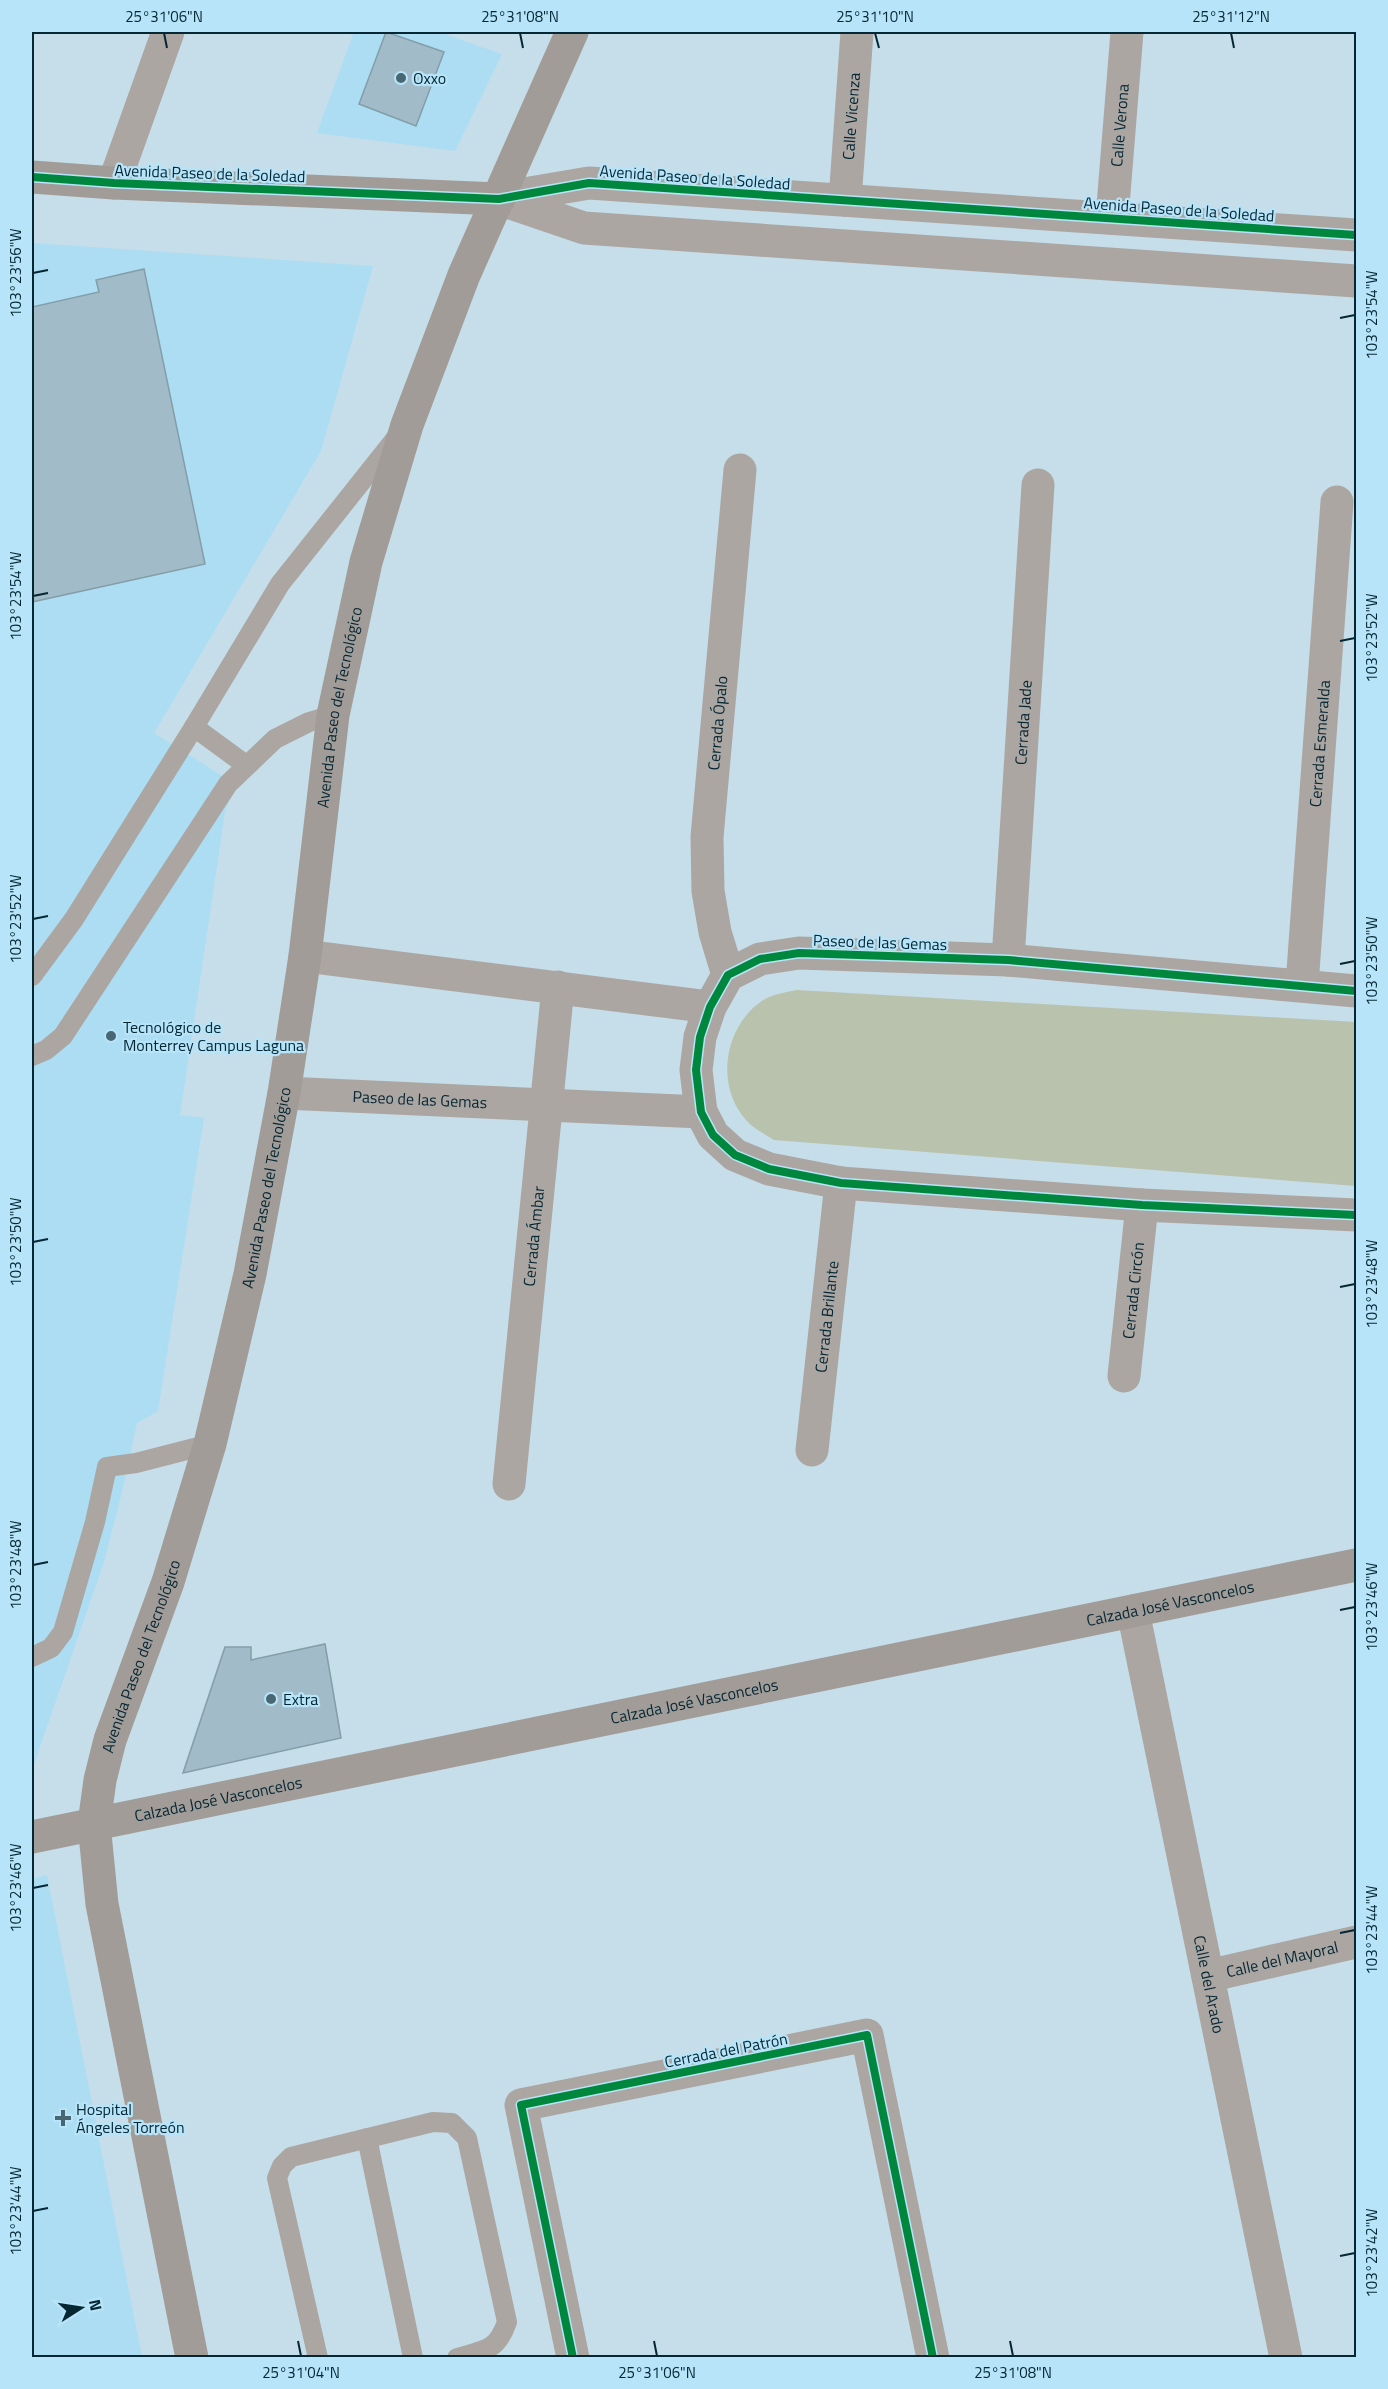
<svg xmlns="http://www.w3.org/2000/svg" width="1388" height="2389" viewBox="0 0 1388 2389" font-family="'Titillium Web',sans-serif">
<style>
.built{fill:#acddf2}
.green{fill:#b9c2ad}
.building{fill:#a1bcc8;stroke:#839ea8;stroke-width:1.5}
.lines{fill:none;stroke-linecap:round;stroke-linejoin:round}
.lane{stroke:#aca6a3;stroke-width:20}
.street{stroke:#aca6a3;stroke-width:33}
.secondary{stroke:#a29c98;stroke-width:33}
.cycleway-casing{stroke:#b7e4f8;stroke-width:11}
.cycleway{stroke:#00873e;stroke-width:8}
.ticks{fill:none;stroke:#042733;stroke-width:2}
.poi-dot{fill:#486773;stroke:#b7e4f8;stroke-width:2}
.labels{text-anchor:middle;stroke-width:4.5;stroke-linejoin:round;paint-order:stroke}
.poi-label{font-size:16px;fill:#042733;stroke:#b7e4f8;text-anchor:start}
.street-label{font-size:16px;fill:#042733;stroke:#b7e4f8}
.neatline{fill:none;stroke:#042733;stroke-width:2}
.ticks-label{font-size:15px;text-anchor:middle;fill:#042733}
</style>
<rect width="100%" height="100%" fill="#c6dee9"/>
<g class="built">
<polygon points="354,32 439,32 502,54 455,151 317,133"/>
<polygon points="32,243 373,266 321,451 154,733 235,784 225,812 180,1115 204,1118 158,1411 137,1423 122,1492 104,1562 32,1770"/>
<polygon points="47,1875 142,2357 32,2357 32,1879"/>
</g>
<path class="green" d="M797,990l559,32v164l-582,-46c-9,-6 -20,-11 -27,-19 -33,-35 -23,-97 18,-122 9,-5 22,-7 32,-9z"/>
<g class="building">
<polygon points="386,32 444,52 416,126 359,104"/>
<polygon points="144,269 205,564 32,602 32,307 99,292 96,280"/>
<polygon points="325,1644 341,1738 183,1773 225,1647 251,1647 251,1660"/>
</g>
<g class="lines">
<g class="lane">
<polyline points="194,727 246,765"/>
<polyline points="32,976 74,919 194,727 280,584 396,438"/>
<polyline points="32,1056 46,1050 63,1036 228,784 275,739 309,722 333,715"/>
<polyline points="32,1657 51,1648 63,1632 95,1522 107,1467 136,1463 210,1444"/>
<polyline points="367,2138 413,2358"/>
<path d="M318,2358l-41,-180 5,-12 9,-9 142,-35 19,1 15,15 40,184c-10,29 -22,28 -50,36"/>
</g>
<g class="street">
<polyline points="114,183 168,32"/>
<polyline points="501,198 589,183 1356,235"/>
<polyline points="499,199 584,228 1356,281"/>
<path id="s1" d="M845,200l12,-168"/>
<path id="s2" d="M1112,218l15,-186"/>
<polyline points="305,956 710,1007"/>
<path id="s3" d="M1008,960l30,-475"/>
<path id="s4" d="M728,975l-13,-43 -7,-41 -1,-54 33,-367"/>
<path id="s5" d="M1302,985l35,-483"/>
<polyline points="1356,991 1008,960 799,953 760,959 728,975 710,1007 700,1037 696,1070 701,1112 713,1135 735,1155 769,1169 841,1183 1142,1205 1356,1215"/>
<path id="s6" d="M284,1093l417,19"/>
<path id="s7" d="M1124,1376l18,-171"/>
<path id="s8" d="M812,1450l29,-267"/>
<path id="s9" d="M509,1484l49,-497"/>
<path id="s10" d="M1133,1611l153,747"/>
<path id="s11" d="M1208,1976l148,-34"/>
<polyline points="573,2358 521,2105 867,2035 933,2358"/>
</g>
<g class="secondary">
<polyline points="32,177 114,183 499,199"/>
<path id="s12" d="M32,1837l1324,-272"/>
<path id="s13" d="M192,2358l-90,-454 -8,-80 6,-44 10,-40 58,-158 42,-138 40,-170 34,-181 21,-137 28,-241 33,-153 41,-137 57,-150 108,-243"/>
</g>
<defs>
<g id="cycleway">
<polyline points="32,177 114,183 499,199 589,183 1356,235"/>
<polyline points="1356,991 1008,960 799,953 760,959 728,975 710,1007 700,1037 696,1070 701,1112 713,1135 735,1155 769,1169 841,1183 1142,1205 1356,1215"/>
<polyline points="573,2358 521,2105 867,2035 933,2358"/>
</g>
</defs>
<use href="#cycleway" class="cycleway-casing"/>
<use href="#cycleway" class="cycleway"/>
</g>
<path class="ticks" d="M164,33l3,15M520,33l3,15M875,33l4,15M1231,33l3,15M33,273l15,-3M1340,318l15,-3M33,596l15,-3M1340,641l15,-3M33,919l15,-3M1340,964l15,-3M33,1242l15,-3M1340,1287l15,-3M33,1565l15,-3M1340,1610l15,-3M33,1888l15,-3M1340,1933l15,-3M33,2211l15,-3M1340,2256l15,-3M298,2341l3,15M654,2341l3,15M1010,2341l3,15"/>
<g class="poi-dot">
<circle cx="401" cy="78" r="6"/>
<circle cx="111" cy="1036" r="6"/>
<circle cx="271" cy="1699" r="6"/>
<path d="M60 2109h6v6h6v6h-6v6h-6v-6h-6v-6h6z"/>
</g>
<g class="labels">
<g class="poi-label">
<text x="413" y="84">Oxxo</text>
<text x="123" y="1033">Tecnológico de<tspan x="123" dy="18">Monterrey Campus Laguna</tspan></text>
<text x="283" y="1705">Extra</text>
<text x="76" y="2115">Hospital<tspan x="76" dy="18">Ángeles Torreón</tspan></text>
</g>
<g class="street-label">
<text dy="6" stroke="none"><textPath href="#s1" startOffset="84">Calle Vicenza</textPath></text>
<text dy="6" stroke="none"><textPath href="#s2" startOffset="93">Calle Verona</textPath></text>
<text transform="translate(210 173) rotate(2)" y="6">Avenida Paseo de la Soledad</text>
<text transform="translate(695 177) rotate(4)" y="6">Avenida Paseo de la Soledad</text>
<text transform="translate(1179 209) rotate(4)" y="6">Avenida Paseo de la Soledad</text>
<text dy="6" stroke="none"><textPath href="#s13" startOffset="1690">Avenida Paseo del Tecnológico</textPath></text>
<text dy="6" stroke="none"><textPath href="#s4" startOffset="255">Cerrada Ópalo</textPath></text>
<text dy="6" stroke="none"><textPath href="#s3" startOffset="238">Cerrada Jade</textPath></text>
<text dy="6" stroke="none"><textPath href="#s5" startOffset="242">Cerrada Esmeralda</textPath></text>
<text transform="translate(880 942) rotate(2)" y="6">Paseo de las Gemas</text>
<text dy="6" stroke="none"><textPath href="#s6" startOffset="136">Paseo de las Gemas</textPath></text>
<text dy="6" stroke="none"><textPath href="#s13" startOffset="1204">Avenida Paseo del Tecnológico</textPath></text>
<text dy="6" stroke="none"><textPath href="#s9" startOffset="249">Cerrada Ámbar</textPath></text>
<text dy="6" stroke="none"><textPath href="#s7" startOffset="86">Cerrada Circón</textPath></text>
<text dy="6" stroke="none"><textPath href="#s8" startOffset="134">Cerrada Brillante</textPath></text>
<text dy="6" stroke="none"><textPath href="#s12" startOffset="1162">Calzada José Vasconcelos</textPath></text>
<text dy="6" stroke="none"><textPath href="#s13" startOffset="718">Avenida Paseo del Tecnológico</textPath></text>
<text dy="6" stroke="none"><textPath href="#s12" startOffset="676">Calzada José Vasconcelos</textPath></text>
<text dy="6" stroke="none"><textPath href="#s12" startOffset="190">Calzada José Vasconcelos</textPath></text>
<text dy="6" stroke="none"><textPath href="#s11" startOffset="76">Calle del Mayoral</textPath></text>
<text dy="6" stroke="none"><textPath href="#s10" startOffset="381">Calle del Arado</textPath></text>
<text transform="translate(726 2050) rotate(-11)" y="6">Cerrada del Patrón</text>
</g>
</g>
<rect width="1388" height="2389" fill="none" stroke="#b7e4f8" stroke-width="66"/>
<g transform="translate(81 2308) rotate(78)" stroke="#b7e4f8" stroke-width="4.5" paint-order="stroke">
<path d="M0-4.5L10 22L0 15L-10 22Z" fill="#042733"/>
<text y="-9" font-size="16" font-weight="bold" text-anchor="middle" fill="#042733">N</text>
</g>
<rect x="33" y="33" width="1322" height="2323" class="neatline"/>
<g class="ticks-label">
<text x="164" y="22">25°31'06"N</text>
<text x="520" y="22">25°31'08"N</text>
<text x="875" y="22">25°31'10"N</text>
<text x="1231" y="22">25°31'12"N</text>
<text transform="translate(16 273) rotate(-90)" y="5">103°23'56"W</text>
<text transform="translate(1372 315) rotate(-90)" y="5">103°23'54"W</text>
<text transform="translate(16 596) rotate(-90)" y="5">103°23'54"W</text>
<text transform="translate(1372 638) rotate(-90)" y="5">103°23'52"W</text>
<text transform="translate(16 919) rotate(-90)" y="5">103°23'52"W</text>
<text transform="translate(1372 961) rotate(-90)" y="5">103°23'50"W</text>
<text transform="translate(16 1242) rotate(-90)" y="5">103°23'50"W</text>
<text transform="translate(1372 1284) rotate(-90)" y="5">103°23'48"W</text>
<text transform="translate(16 1565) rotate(-90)" y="5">103°23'48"W</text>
<text transform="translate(1372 1607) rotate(-90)" y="5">103°23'46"W</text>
<text transform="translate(16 1888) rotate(-90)" y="5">103°23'46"W</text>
<text transform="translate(1372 1930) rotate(-90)" y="5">103°23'44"W</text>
<text transform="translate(16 2211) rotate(-90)" y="5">103°23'44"W</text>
<text transform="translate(1372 2253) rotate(-90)" y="5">103°23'42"W</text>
<text x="301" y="2378">25°31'04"N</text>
<text x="657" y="2378">25°31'06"N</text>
<text x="1013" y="2378">25°31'08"N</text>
</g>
</svg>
